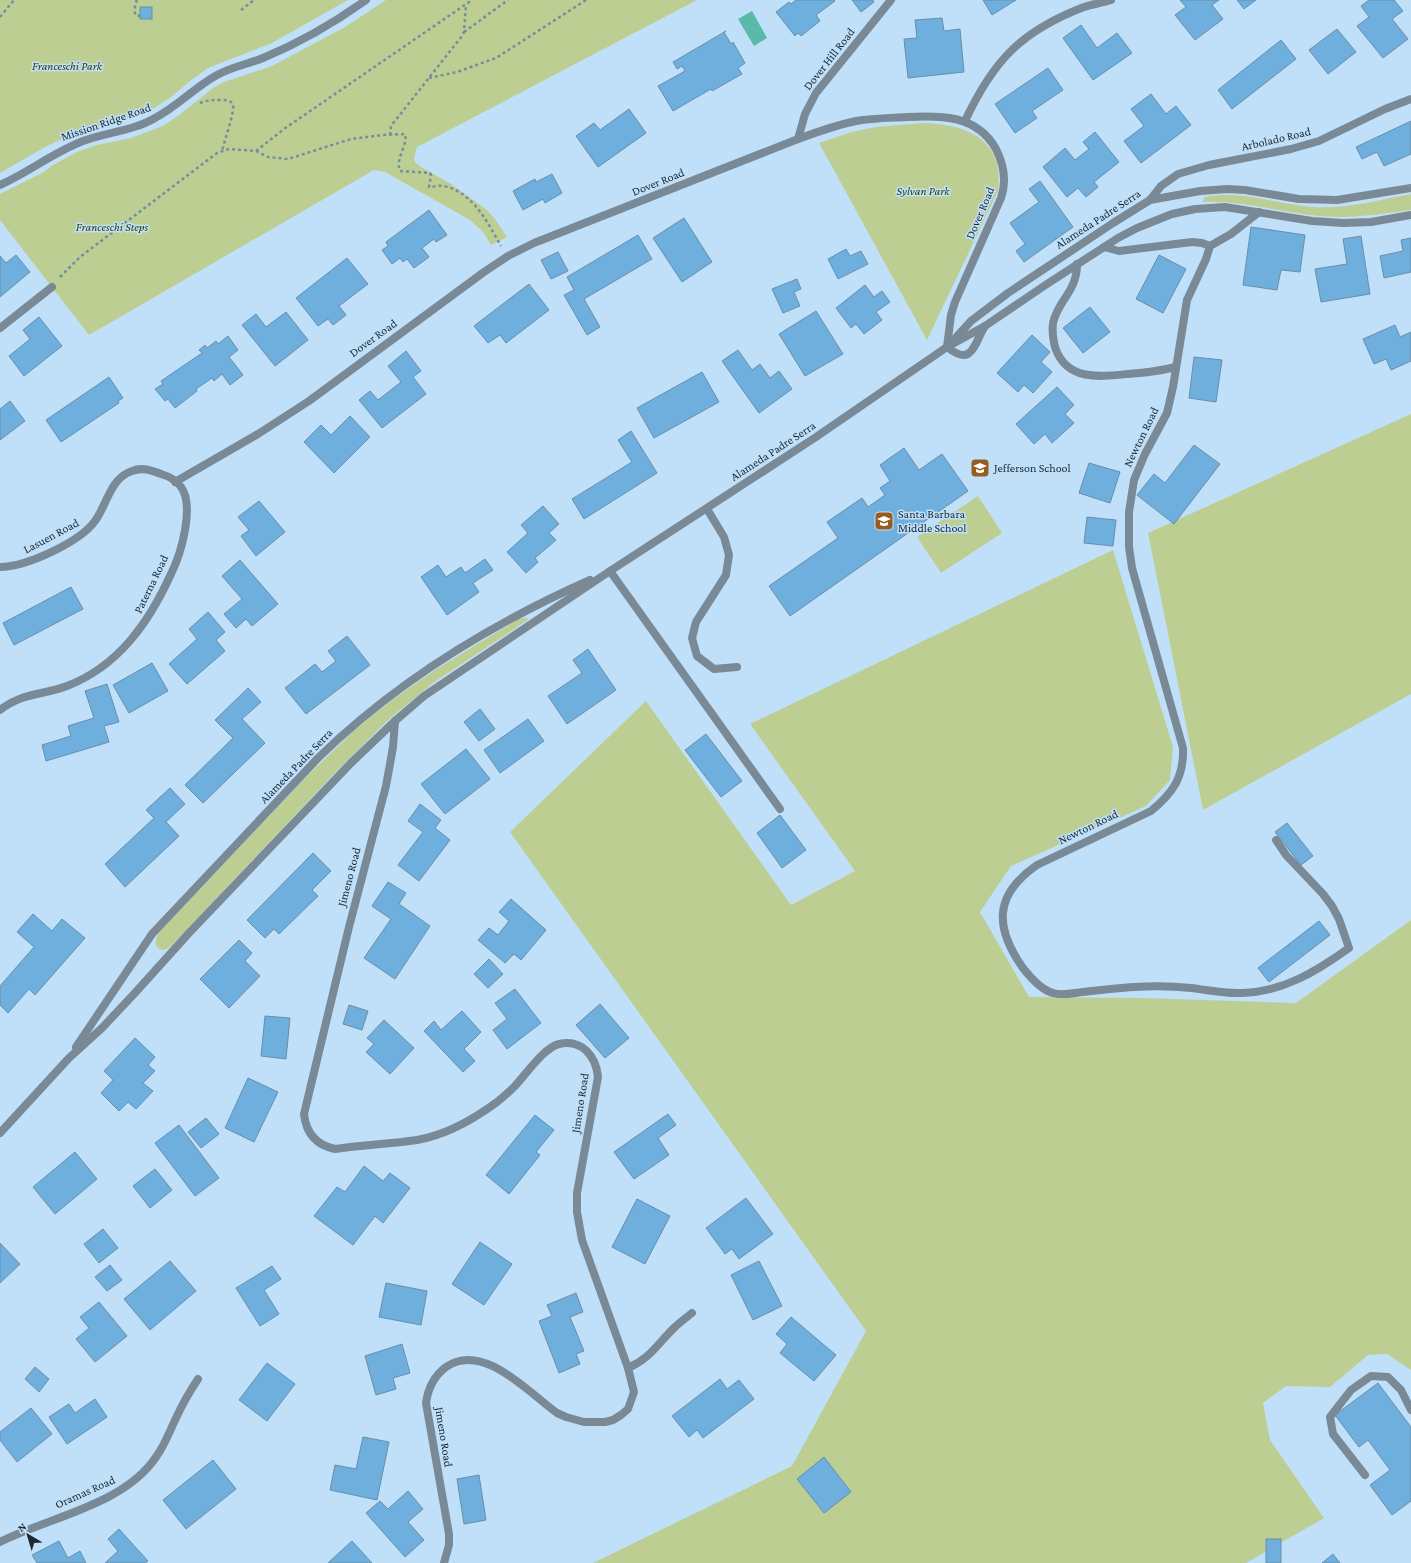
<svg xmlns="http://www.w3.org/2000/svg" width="1411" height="1563" viewBox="0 0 1411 1563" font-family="'Crimson Pro',serif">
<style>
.green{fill:#bdce92}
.water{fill:#5abaaa}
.building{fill:#6fafde;stroke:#688eab}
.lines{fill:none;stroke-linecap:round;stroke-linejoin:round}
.path{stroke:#758ea1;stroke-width:2.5;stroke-dasharray:3 3;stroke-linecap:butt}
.service{stroke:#798996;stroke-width:8}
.minor{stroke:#798996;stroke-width:8}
.tertiary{stroke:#798996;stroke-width:8}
.labels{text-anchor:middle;stroke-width:3;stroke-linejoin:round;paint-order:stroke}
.street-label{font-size:12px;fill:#192935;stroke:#c0e0f9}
.park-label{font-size:12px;font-style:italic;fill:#313c07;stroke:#c0e0f9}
.poi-label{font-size:12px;fill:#192935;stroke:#c0e0f9;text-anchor:start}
</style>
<rect width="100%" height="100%" fill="#c0e0f9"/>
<g class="green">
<polygon points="0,0 348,0 272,43 208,68 190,81 170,98 154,108 138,115 75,133 45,147 0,173"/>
<polygon points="386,0 697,0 417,147 414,158 415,162 421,167 451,184 486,209 495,219 507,237 491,245 484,233 470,220 385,172 374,170 89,335 0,220 0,194 42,173 53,165 79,151 97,145 131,138 163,126 179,115 213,88 224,82 272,66 345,27"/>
<path d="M923,123c44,1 82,17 75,68l-71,149 -108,-197 33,-11 24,-5z"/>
<path d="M1411,194v16c-30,4 -60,9 -91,6 -39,-3 -77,-16 -118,-14l3,-5c36,-8 72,8 109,10 32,2 65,-7 97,-13z"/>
<polygon points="1411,414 1411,694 1203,810 1148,533"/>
<polygon points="978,496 1002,533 941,573 917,537"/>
<polygon points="1113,550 1173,747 1170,780 1146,806 1011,866 980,912 1029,997 1145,998 1296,1003 1411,920 1411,1370 1387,1354 1368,1355 1330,1387 1286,1386 1263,1403 1270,1440 1324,1518 1246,1563 593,1563 792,1466 866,1331 510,832 646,701 791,905 855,871 750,724"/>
<path d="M525,618l4,1 -96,64 -45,37 -56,56 -160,169c-6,5 -9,7 -15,2 -5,-10 6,-18 12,-25l140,-148 48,-46 34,-27 44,-31 62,-38 22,-13z"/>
</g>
<polygon class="water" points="752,11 767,38 754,46 738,19"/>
<g class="building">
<polygon points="796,0 834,0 835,1 816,15 820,21 801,36 798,33 795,36 776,12 789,2 791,4"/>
<polygon points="852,0 873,0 874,2 861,12"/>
<polygon points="983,0 1016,0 992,15"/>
<polygon points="1180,0 1219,0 1212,5 1223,19 1195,40 1175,15 1186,7"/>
<polygon points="1237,0 1256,0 1244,9"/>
<polygon points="1369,0 1394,0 1403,11 1392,19 1408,39 1383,58 1357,26 1369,17 1361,6"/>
<rect x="140" y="7" width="12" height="12"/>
<polygon points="942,18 944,31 960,29 964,72 908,78 904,39 917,38 915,20"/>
<polygon points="1081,25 1097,48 1117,33 1132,53 1093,80 1063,38"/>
<polygon points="1337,29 1356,52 1328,74 1309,50"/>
<polygon points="726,31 724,32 731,44 733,42 745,63 738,68 742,74 712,91 711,89 673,111 658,86 685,71 682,66 677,69 673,62"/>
<polygon points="1281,40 1296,59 1232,109 1218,90"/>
<polygon points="1048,68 1063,90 1032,111 1037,118 1015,133 995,104"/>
<polygon points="1151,94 1166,114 1176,106 1191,125 1141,163 1124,141 1144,126 1131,109"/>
<polygon points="629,109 646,133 598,167 576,136 594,123 600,130"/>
<polygon points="1411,121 1411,154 1384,166 1377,152 1362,159 1356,147"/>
<polygon points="1095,132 1119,162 1094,182 1098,187 1086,197 1078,188 1067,197 1043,167 1065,148 1075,160 1089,149 1083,142"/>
<polygon points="552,174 562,193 545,203 543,199 523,210 513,191 535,179 536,182"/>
<polygon points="1040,181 1073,227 1024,262 1016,251 1025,244 1010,223 1039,202 1029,189"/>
<polygon points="429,210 447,235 436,242 434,239 422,248 429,257 414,268 407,259 403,262 400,258 392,264 382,250 388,246 386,242"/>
<polygon points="684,218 712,262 682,282 653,238"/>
<polygon points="1251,227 1305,235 1300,272 1281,270 1277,290 1243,285"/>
<polygon points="638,235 652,259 584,299 600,327 587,335 564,295 574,290 567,277"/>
<polygon points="1361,236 1370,294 1321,302 1315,269 1347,264 1343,239"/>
<polygon points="1411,238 1411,272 1384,278 1380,256 1403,251 1401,240"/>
<polygon points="846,249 850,256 861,251 868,264 838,279 828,259"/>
<polygon points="558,252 568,271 551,279 541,260"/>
<polygon points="16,255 30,272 0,297 0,256 6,263"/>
<polygon points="1159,255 1186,269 1163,313 1136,299"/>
<polygon points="347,258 368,284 339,306 346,315 333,325 328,319 318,326 296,298"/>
<polygon points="797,279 801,289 794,292 800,306 783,313 772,289"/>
<polygon points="529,284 549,310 506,343 500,335 488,343 474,326"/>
<polygon points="865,285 874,297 882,291 890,302 876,312 882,320 864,334 856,324 851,328 836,308"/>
<polygon points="1090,307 1110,332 1083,353 1063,328"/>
<polygon points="816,311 843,354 805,376 779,334"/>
<polygon points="286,312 308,340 275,366 242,325 256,314 266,327"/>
<polygon points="39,317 62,346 24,376 9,356 30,339 23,330"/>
<polygon points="1395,325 1400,337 1411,332 1411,361 1391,370 1386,359 1374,364 1363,339"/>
<polygon points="1032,335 1050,352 1041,362 1052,372 1033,393 1024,385 1018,392 997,373"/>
<polygon points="228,336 238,350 229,357 243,375 230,385 222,374 214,381 212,378 196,389 197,391 175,408 168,399 165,401 155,389 163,384 161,381 202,353 199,350 205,345 207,348 216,341 218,344"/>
<polygon points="738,350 752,370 760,364 770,378 779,371 792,389 759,413 722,361"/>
<polygon points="406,351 421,371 413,377 426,394 382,428 359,400 370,391 378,400 401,382 388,366"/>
<polygon points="1194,357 1222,360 1216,402 1189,398"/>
<polygon points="702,372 719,402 654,438 637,408"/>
<polygon points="109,377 123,398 118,401 119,403 61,442 46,420"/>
<polygon points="1057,387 1074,405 1065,414 1074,423 1052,443 1045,434 1034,444 1016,424"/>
<polygon points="10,401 25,421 0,440 0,409"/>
<polygon points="350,416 370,437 334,473 304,442 321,425 331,435"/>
<polygon points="631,431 657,473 584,519 572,499 632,462 618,440"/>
<polygon points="1194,445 1220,464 1174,524 1137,495 1154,474 1165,483"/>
<polygon points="904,448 919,470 942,454 968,491 790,616 769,586 838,538 827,522 862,498 868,507 885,495 880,488 890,481 880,465"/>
<polygon points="1089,463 1120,472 1110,503 1079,493"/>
<polygon points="259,501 285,532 256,556 241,536 249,530 238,517"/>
<polygon points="543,506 559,524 549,533 556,540 535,558 538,562 526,573 507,552 528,533 521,525"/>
<polygon points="1087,517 1116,520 1113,546 1084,543"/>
<polygon points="485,559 493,570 473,583 479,592 447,615 421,577 438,565 446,577 461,567 465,573"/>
<polygon points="240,560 278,604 252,626 246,619 236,628 224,614 242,599 222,576"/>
<polygon points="71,587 83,609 14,645 3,623"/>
<polygon points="208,612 225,632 216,640 225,651 187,684 169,664 197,639 189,629"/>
<polygon points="347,636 370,665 306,714 285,688 315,664 322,672 336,661 328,651"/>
<polygon points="588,649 616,690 567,724 548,696 582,673 573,660"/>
<polygon points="152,663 168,691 129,713 113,685"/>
<polygon points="107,684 119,722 104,726 109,742 46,761 42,745 71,736 68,726 94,718 85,691"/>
<polygon points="248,688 261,702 242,719 265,743 203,803 185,785 233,738 215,720"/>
<polygon points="480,709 495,729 479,741 464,722"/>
<polygon points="528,719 544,741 500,773 484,750"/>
<polygon points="706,734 742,781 721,797 685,750"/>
<polygon points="466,749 490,779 445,814 421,784"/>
<polygon points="170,788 185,804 166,822 179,836 125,887 105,864 154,818 146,810"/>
<polygon points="420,804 441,820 435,828 450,840 419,881 398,865 423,832 408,821"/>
<polygon points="780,815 806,850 782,868 757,833"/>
<polygon points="1287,823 1313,856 1301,865 1275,832"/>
<polygon points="313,853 331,871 312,890 318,896 279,934 274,929 265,938 247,920"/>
<polygon points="388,882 406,893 399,904 430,926 395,979 364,958 391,919 372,906"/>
<polygon points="511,899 546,930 521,960 514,954 505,963 478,940 489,928 498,935 509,921 499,912"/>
<polygon points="33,914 52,931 62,919 85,938 35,995 29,989 8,1013 0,1005 0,986 34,947 17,932"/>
<polygon points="1319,921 1330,935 1269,982 1258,968"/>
<polygon points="239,940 252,953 245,961 260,976 229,1008 200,979"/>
<polygon points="489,959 503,974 488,988 474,974"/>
<polygon points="515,989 541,1023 507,1049 493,1030 507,1019 495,1003"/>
<polygon points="600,1004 629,1038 605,1058 576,1025"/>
<polygon points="349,1005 368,1011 362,1030 343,1024"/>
<polygon points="462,1011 481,1032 464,1049 475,1061 463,1072 424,1031 434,1021 441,1030"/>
<polygon points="265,1016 290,1018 286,1059 261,1056"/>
<polygon points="384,1020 414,1048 390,1074 366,1052 374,1044 367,1038"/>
<polygon points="135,1038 155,1057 148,1065 155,1071 143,1083 153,1091 136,1109 128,1102 119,1111 101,1093 113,1080 104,1071"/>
<polygon points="248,1078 278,1092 254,1142 225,1128"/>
<polygon points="668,1114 676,1125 658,1138 669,1155 634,1179 614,1152"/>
<polygon points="535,1115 554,1130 536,1152 540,1155 509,1194 486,1175"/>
<polygon points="206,1118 219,1134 201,1148 188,1132"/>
<polygon points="179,1125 219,1178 195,1196 155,1143"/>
<polygon points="75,1152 97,1179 55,1214 33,1187"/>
<polygon points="364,1166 383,1181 390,1173 410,1188 383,1223 375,1216 353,1245 314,1216 337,1187 345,1192"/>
<polygon points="155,1169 172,1190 150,1208 133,1186"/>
<polygon points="746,1198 773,1234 739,1259 732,1249 725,1254 706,1228"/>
<polygon points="637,1199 670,1216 645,1264 612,1247"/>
<polygon points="103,1229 118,1248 99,1263 84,1244"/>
<polygon points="480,1242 512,1264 484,1305 452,1284"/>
<polygon points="0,1243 20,1264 0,1283"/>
<polygon points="170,1261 196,1291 150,1330 124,1299"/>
<polygon points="759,1261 782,1306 753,1320 731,1275"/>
<polygon points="110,1265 122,1280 107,1291 95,1277"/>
<polygon points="272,1266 281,1279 264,1290 279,1314 260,1326 236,1288"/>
<polygon points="386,1283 427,1291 421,1325 379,1317"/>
<polygon points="576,1293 583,1312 570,1317 584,1351 576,1354 580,1364 559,1373 539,1321 552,1316 547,1305"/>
<polygon points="99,1302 127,1336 95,1362 76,1339 89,1328 80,1317"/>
<polygon points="791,1317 836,1355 814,1381 780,1353 787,1344 776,1334"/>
<polygon points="402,1344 410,1373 393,1378 396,1389 376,1395 365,1356"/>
<polygon points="267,1363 295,1384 267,1421 239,1400"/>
<polygon points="35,1367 49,1379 39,1392 25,1379"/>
<polygon points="720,1379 727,1389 739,1380 754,1399 703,1438 697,1430 689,1437 672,1416"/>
<polygon points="1378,1383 1411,1427 1411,1501 1392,1515 1370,1485 1390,1470 1368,1440 1359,1447 1335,1415"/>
<polygon points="95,1399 107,1417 67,1444 49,1417 69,1404 75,1413"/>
<polygon points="31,1408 52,1434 17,1462 0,1440 0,1432"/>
<polygon points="363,1437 389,1442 377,1500 330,1490 335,1465 356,1469"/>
<polygon points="824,1457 851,1492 824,1513 797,1479"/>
<polygon points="213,1460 236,1489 186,1529 163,1500"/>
<polygon points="479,1475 486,1520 464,1524 457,1479"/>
<polygon points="408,1491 423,1509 408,1522 424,1540 405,1557 366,1513 380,1501 388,1509"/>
<polygon points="119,1529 148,1561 145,1563 105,1563 118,1551 108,1539"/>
<rect x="1266" y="1539" width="15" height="24"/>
<polygon points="59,1541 68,1558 80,1551 86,1563 37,1563 32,1555"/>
<polygon points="352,1541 372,1563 328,1563"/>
<polygon points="1333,1554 1340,1563 1322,1563"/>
</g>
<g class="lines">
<g class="path">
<polyline points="137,0 135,4 135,15 140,16"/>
<polyline points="241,10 254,0"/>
<polyline points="0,17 14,0"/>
<polyline points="464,32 508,0"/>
<polyline points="429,78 457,72 496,58 586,0"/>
<path d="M200,103c7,-3 14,-3 22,-3 4,0 9,0 11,5 2,6 -9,37 -11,46"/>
<polyline points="390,135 391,126 462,36 464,32 466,5"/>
<polyline points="256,151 284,129 472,0"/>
<path d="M60,277l20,-20 137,-104 12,-4 27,2 12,6 20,2 63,-20 32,-4 22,-1c3,12 -10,24 -5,37l30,2 1,2 -2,12c5,0 10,-2 15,-1 30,7 43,36 57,60"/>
</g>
<g class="service">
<polyline points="707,509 724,537 729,555 726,575 696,622 692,638 697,656 714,669 737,667"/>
<polyline points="610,571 780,809"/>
<polyline points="1365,1475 1333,1434 1330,1417 1351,1390 1371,1376 1388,1377 1401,1390 1411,1410"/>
</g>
<g class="minor">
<path d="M965,121c28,-60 56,-90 119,-114 9,-3 18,-4 27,-7"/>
<polyline points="798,139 805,114 816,93 891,0"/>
<path d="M0,185c29,-13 54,-33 83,-44 24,-9 50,-10 72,-23 23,-12 40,-31 62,-43 14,-8 31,-11 46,-17 36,-15 71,-35 103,-58"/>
<polyline points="1150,200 1161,186 1178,174 1209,165 1291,149 1319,141 1385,109 1411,99"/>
<path d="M1210,246l-4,13 -19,41 -14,87 -6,26 -22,41 -11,26 -5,32v35l3,21 51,180c1,29 -10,45 -32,63l-114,54c-43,30 -43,62 -14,103 7,9 18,22 30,25 9,3 20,0 30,-1 17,-2 34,-4 51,-5 19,-1 38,-1 57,1 17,2 34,6 51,5 41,-1 75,-22 107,-45l-10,-29 -7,-13 -9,-12 -37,-39 -10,-15"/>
<polyline points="1104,247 1119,251 1192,242 1202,243 1210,246 1231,234 1259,212"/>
<path d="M1077,264c0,28 -19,36 -24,59 -1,7 0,16 2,24 11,34 44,30 72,27 17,-1 32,-3 49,-7"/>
<polyline points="0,328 52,287"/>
<path d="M175,482l83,-48 51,-33 175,-129 24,-16 26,-13 264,-104c19,-7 38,-14 58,-18 17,-3 34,-3 51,-4 34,-2 70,-2 89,32 8,16 11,32 5,49l-46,104 -4,13 -4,32"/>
<path d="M0,567c26,0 80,-25 95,-46 12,-16 15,-43 37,-50 10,-4 19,-1 29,3 7,2 15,6 20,13 14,19 0,67 -10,87 -22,48 -52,92 -104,112 -24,9 -46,7 -67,24"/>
<path d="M395,721l-2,26 -7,39 -37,141 -45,187c2,19 12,31 31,35 28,-4 55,-5 82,-9 29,-5 57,-21 80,-38 5,-4 11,-9 16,-14 12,-12 30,-40 46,-44 23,-5 37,12 39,33l-21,116v19l5,28 46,128 6,24 -6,17 -7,6 -8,5 -8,2h-21l-18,-5 -9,-4c-28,-20 -74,-72 -111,-46 -12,9 -18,21 -20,36l23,131v11l-5,18"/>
<path d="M628,1368c23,-10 30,-25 47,-41 5,-5 12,-10 17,-14"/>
<path d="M0,1542c49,-25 124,-37 156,-85 9,-12 14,-27 21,-41 6,-13 13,-25 21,-37"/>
</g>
<g class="tertiary">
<polyline points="952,342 971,321 1008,293 1113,223 1150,200 1200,191 1227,189 1245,190 1299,199 1337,200 1411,188"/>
<path d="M947,347c26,21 27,-4 38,-21"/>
<path d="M76,1047l76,-113 166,-176c78,-76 173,-134 272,-178"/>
<polyline points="0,1133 69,1058 102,1028 134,994 189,933 351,763 395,721 424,696 610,571 816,437 947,347 985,326 1047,284 1118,238 1137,228 1172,214 1195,209 1225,207 1312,221 1343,223 1371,222 1411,215"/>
</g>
</g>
<defs>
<symbol id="school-square" viewBox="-11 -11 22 22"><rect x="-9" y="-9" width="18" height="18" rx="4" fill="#995c1f" stroke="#c0e0f9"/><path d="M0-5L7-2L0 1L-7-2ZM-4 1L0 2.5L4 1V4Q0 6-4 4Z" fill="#fff"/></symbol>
</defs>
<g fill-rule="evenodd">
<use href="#school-square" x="969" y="457" width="22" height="22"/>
<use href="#school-square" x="873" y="510" width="22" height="22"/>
</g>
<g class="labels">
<g class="street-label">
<text transform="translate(829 59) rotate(-52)" y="4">Dover Hill Road</text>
<text transform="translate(106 122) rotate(-19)" y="4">Mission Ridge Road</text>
<text transform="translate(1276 139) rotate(-13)" y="4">Arbolado Road</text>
<text transform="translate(658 182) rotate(-22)" y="4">Dover Road</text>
<text transform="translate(980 213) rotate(-67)" y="4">Dover Road</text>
<text transform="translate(1098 219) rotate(-33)" y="4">Alameda Padre Serra</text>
<text transform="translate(373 338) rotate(-36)" y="4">Dover Road</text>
<text transform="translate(1141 437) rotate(-64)" y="4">Newton Road</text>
<text transform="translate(773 451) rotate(-33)" y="4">Alameda Padre Serra</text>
<text transform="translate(51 536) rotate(-28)" y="4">Lasuen Road</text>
<text transform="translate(151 584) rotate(-64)" y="4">Paterna Road</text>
<text transform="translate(296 766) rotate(-46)" y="4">Alameda Padre Serra</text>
<text transform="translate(1088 827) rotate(-26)" y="4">Newton Road</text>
<text transform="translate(349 877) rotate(-75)" y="4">Jimeno Road</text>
<text transform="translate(580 1103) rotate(-81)" y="4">Jimeno Road</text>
<text transform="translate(444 1437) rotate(81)" y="4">Jimeno Road</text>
<text transform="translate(85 1492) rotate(-24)" y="4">Oramas Road</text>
</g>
<g class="park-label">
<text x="67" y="70">Franceschi Park</text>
<text x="923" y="195">Sylvan Park</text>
<text x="112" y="231">Franceschi Steps</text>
</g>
<g class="poi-label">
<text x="994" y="472">Jefferson School</text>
<text x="898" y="518">Santa Barbara<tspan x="898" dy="14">Middle School</tspan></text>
</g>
</g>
<g transform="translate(28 1535) rotate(322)" stroke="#c0e0f9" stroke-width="3" paint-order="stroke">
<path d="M0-3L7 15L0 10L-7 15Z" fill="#192935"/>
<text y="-6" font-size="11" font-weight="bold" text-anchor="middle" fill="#192935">N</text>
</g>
</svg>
